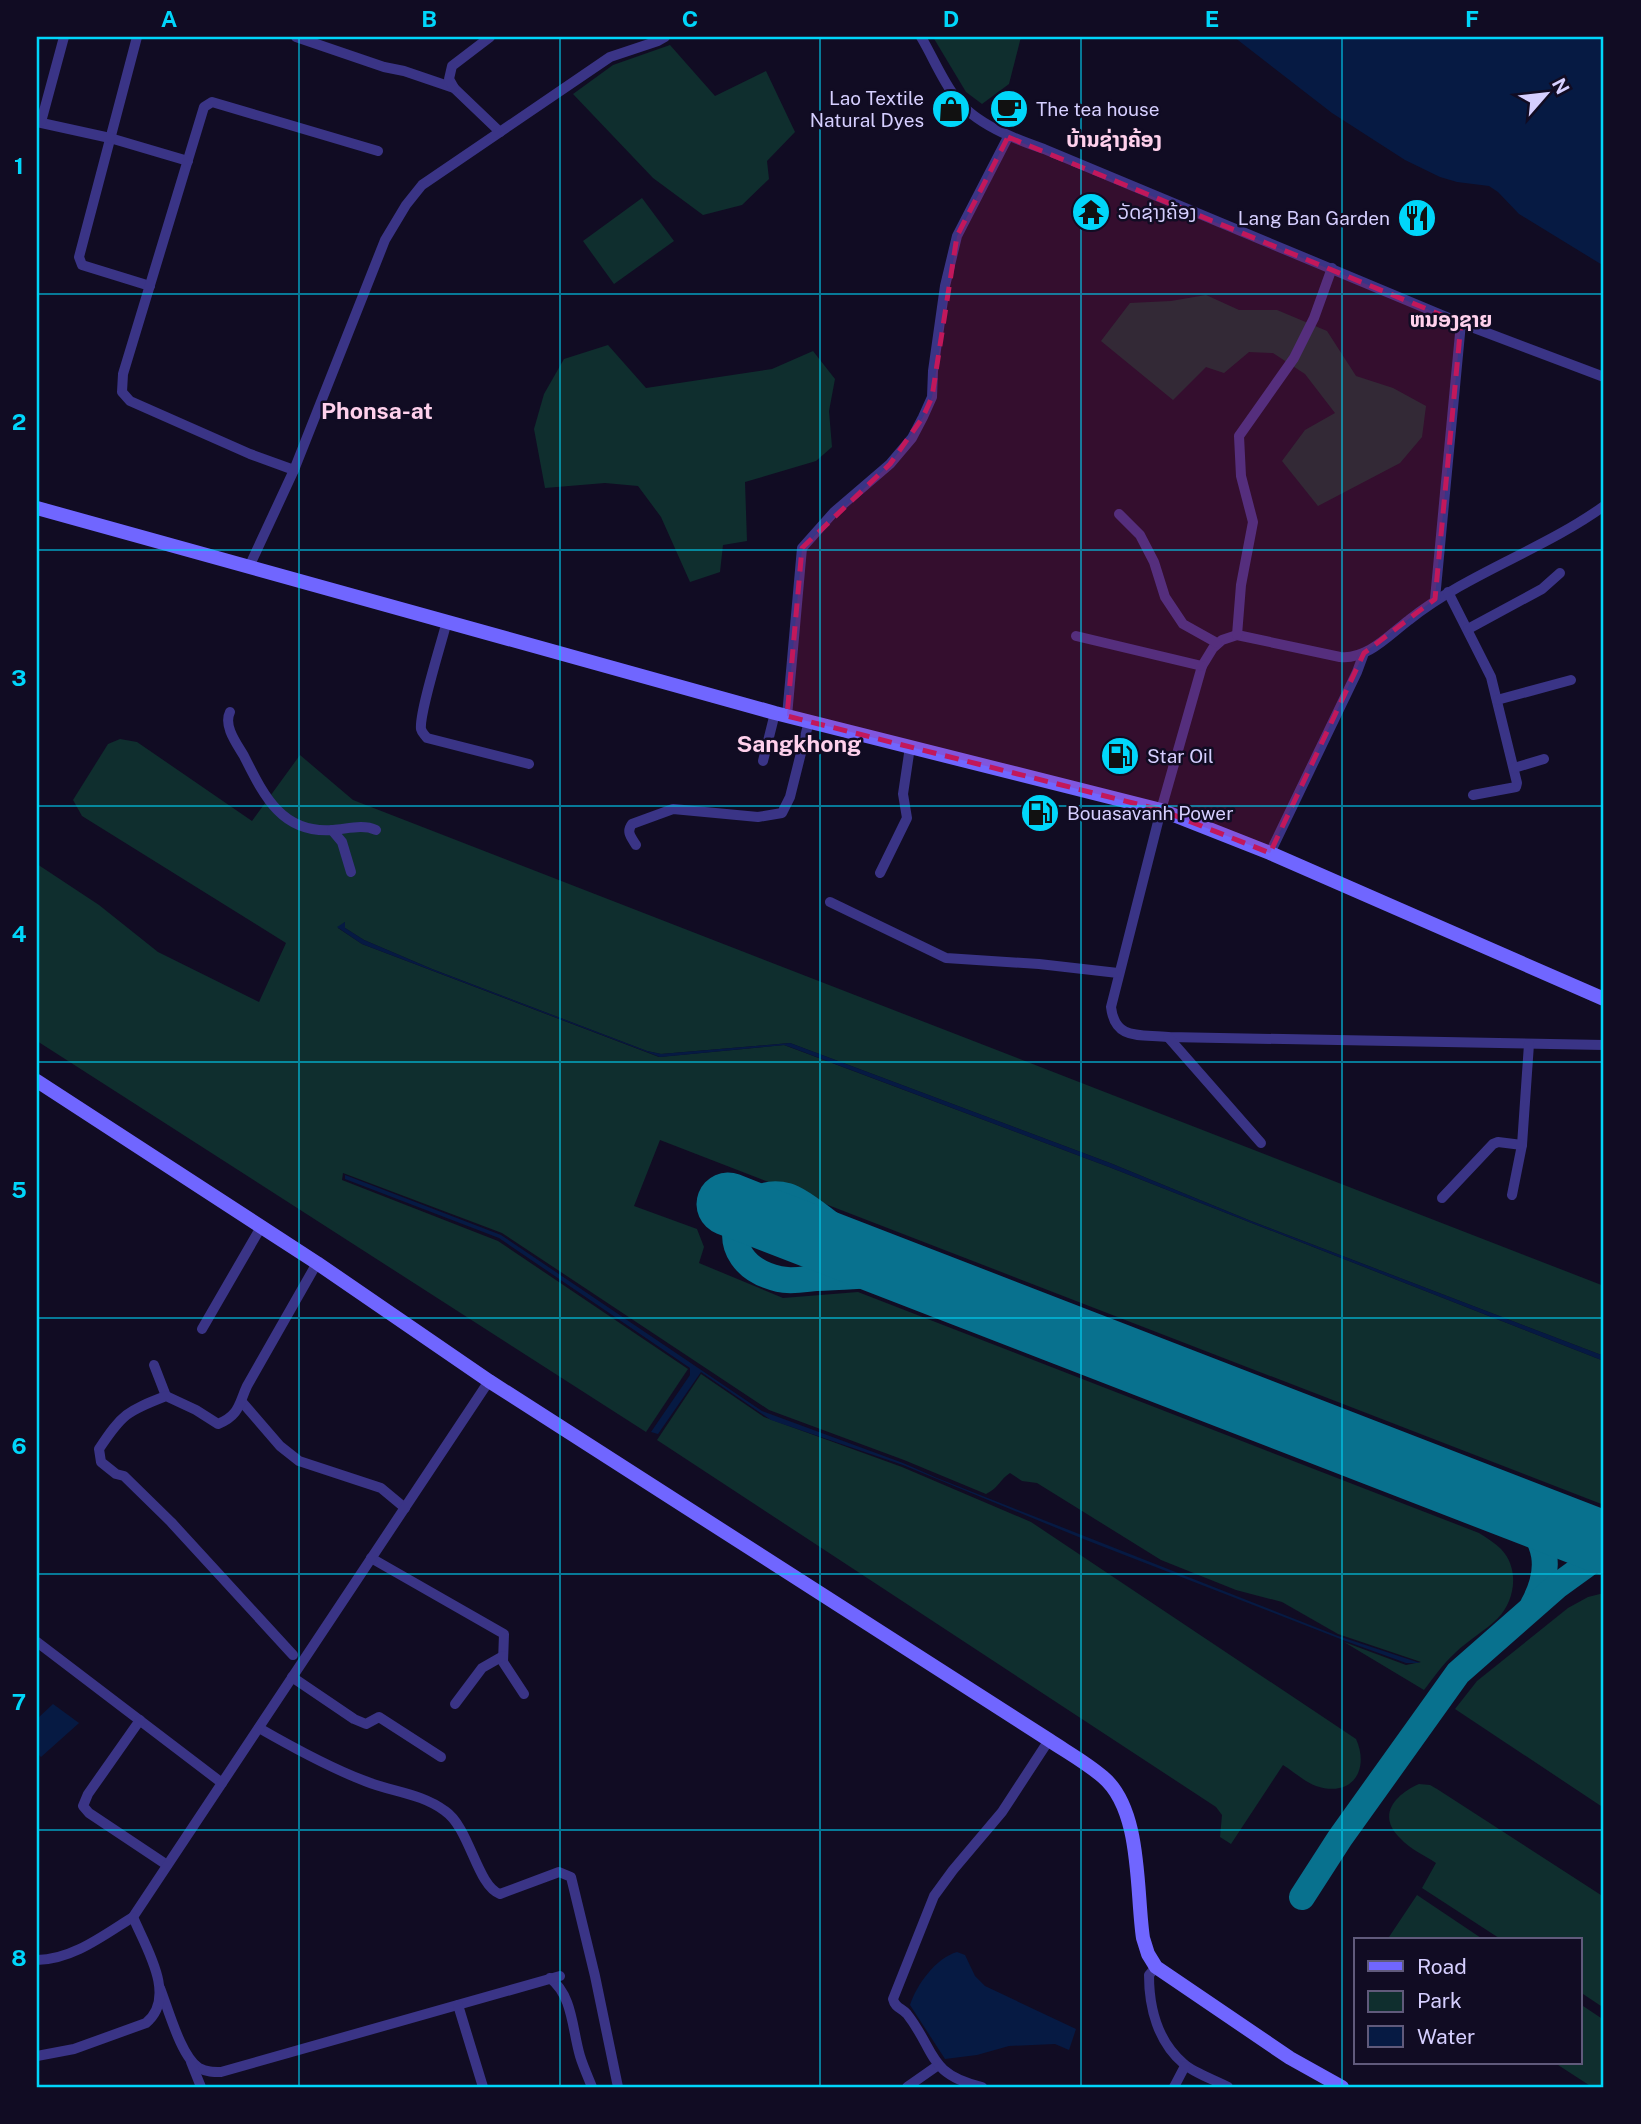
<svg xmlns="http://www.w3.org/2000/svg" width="1641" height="2124" viewBox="0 0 1641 2124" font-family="'Public Sans','Noto Sans Lao',sans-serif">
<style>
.green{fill:#0f2e2e}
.water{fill:#061a43}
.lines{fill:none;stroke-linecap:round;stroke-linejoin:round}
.taxiway{stroke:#08718e;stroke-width:26}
.runway{stroke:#08718e;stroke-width:63}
.street{stroke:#3a3486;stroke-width:10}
.secondary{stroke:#7066ff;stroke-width:14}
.marked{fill:#c2185b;fill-opacity:0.2;stroke:#c2185b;stroke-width:5;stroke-dasharray:14 9;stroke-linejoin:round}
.grid{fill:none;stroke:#00d6fa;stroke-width:2;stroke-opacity:0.55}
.labels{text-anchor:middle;stroke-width:5;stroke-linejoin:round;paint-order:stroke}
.poi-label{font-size:19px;fill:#d6cfff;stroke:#110c23;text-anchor:start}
.neighbourhood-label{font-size:21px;font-weight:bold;fill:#ffd1ec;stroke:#110c23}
.quarter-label{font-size:23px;font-weight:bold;fill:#ffd1ec;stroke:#110c23}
.neatline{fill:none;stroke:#00d6fa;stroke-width:2.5}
.grid-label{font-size:23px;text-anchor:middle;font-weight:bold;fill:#00d6fa}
</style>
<rect width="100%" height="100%" fill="#110c23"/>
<g class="green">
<polygon points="933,37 1021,37 1009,84 982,104 966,92"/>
<polygon points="670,45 715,96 766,71 795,132 767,161 769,179 742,205 703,215 653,178 573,94 613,65"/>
<polygon points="642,198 674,241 614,284 583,241"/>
<polygon points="1206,295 1239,310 1277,310 1327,331 1356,376 1393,388 1426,406 1422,437 1400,463 1318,506 1282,461 1305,430 1335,413 1305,374 1273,353 1249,352 1224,373 1206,367 1173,400 1101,341 1130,303 1171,301"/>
<polygon points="608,345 646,388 772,369 813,351 835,379 829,411 832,447 816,461 745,482 747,541 723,545 720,572 690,582 661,517 638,486 605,483 545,488 534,429 544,394 564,359"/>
<path d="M120,739l17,3 115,79 48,-66 53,45 1251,486v70l-353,-135 -141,-58 -320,-120 -129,11 -14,-3 -215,-82 -68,-29 -19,-12v-6l-7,6 24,16 297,113 125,-12 325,122 495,194v144l-944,-365 -26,66 63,23 7,18 -5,16 84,35 75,-6 621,241c8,5 16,10 22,16 19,20 14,51 -3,69 -13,13 -30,22 -43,35 -12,11 -21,24 -31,37l-80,-48 62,23 15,-3 -83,-28 -56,-32 -46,-12 -75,-30 -124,-77 -15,-2 -12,-8c-10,6 -11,15 -24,21l-82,-34 -135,-50 -267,-177 -159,-60 -1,7 156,61 190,128 -42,63 -609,-391v-177l62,41 59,47 101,50 27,-59 -204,-127 -9,-16 35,-56z"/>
<path d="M701,1374l63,43 138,50 129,55 325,217c14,31 -4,59 -40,47 -11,-4 -22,-14 -33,-21l-52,79 -11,-7 2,-22 -6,-8 -559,-367z"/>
<polygon points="1604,1593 1604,1808 1455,1709 1477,1681 1568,1608 1588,1597"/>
<path d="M1419,1784l11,1 7,4 167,108v111l-24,-16v-52h-78l-80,-52 14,-25c-12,-8 -26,-14 -36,-25 -24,-23 -4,-44 19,-54z"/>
<polygon points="1417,1895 1484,1940 1387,1940"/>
<polygon points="1580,2004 1604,2020 1604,2087 1592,2087 1555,2063 1580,2063"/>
</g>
<g class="water">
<polygon points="1234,37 1604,37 1604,266 1519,214 1498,192 1489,186 1457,182 1440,177 1405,160 1332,113"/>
<polygon points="345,922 345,928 364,940 432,969 647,1051 661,1054 790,1043 1110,1163 1251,1221 1604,1356 1604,1361 1109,1167 790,1047 784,1045 660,1057 362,944 337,927"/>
<polygon points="345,1175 501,1235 762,1411 903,1463 937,1478 1338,1636 1420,1663 1406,1663 1343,1640 1086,1540 903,1465 771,1420 701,1372 658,1434 651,1432 690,1375 690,1368 499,1238 345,1179"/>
<polygon points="53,1704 79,1723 41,1757 37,1753 37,1719"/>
<path d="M957,1952l8,3 10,21 10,10 91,43 -7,21 -14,-6 -46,2 -32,9 -32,4 -35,-54c7,-21 26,-47 47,-53z"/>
</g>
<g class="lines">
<g class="taxiway">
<path d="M873,1260c-15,-14 -69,-60 -85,-64 -53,-14 -82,66 -9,83 12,3 26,0 37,-1 27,-1 54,-3 81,-4l18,1 14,7"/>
<path d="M1520,1511c27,31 33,57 13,94"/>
<polyline points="1302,1897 1340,1838 1458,1673 1557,1586 1604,1552"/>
</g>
<polyline class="runway" points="728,1204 1604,1543"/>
<g class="street">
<polyline points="137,37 79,257 82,265 150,286"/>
<polyline points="296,37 384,67 404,71 454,88 500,132"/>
<path d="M921,37c12,20 21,43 35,61 19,26 59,41 88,51l417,174 143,54"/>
<polyline points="454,88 449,79 452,66 490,37"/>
<polyline points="37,122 110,138 188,161"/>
<polyline points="41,122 64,37"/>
<polyline points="294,470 250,454 130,401 122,392 123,374 204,107 212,102 378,151"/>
<path d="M1604,506c-61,44 -136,67 -195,114 -20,15 -42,40 -69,37l-103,-22 -15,5 -9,8 -11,18 -41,144 -50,197c4,34 29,27 57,30l436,8"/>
<polyline points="1119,514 1140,535 1154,562 1165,597 1183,624 1217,643"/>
<polyline points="249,567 294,470 385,240 406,205 422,185 610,57 658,41 665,37"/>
<polyline points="1448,592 1491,677 1517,783 1516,787 1473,795"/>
<polyline points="1435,599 1461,323"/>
<path d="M447,621c-5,20 -28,92 -26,108 1,4 3,5 6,9l102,26"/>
<polyline points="1468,629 1542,589 1560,573"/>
<polyline points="1237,635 1241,585 1253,522 1241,476 1239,436 1294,358 1314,318 1332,268"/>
<polyline points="1076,636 1202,666"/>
<polyline points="1497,700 1571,680"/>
<path d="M230,712c-7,14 7,32 14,44 20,40 38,78 89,74 14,-1 30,-6 43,0"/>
<polyline points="787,716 802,548 834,512 890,464 912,438 923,417 932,397 933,371 945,286 957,236 1008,137"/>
<polyline points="763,761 775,713"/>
<polyline points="1514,768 1544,759"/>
<polyline points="332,830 342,842 351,872"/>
<path d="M636,845c-5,-8 -10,-13 -4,-21l41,-15 85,8 24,-4 8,-16 19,-76"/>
<polyline points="1270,853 1357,672 1364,653"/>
<polyline points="880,873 907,818 903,794 910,747"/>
<polyline points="830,902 946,958 1039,964 1118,973"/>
<polyline points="1168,1037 1261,1143"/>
<polyline points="1512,1195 1522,1145 1529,1044"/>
<polyline points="1442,1198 1493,1144 1498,1142 1522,1145"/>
<polyline points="202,1329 261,1227"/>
<polyline points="154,1365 166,1396"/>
<polyline points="242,1402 280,1446 299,1461 381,1488 405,1508"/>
<polyline points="371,1558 504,1634 503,1662 524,1694"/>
<polyline points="37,1642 222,1783"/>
<path d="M293,1655l-122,-133 -47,-46 -8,-2 -15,-12 -2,-13c23,-35 28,-38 67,-53l30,14 22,14c22,-9 21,-21 29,-38l70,-123"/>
<polyline points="292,1677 354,1719 366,1724 379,1717 441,1757"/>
<polyline points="455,1704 482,1668 503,1656"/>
<polyline points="140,1720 88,1794 83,1806 89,1813 167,1865"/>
<path d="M259,1728c33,19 69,39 106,53 27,11 56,12 80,30 25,17 32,75 55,83l59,-22 12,5 24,99 23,111"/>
<path d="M37,1960c35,0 67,-25 96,-43l356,-536"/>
<path d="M1156,1967l-7,8c0,33 9,67 35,89 10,9 31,16 44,23"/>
<path d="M550,1978c23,18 22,51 30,78 3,10 8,21 12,31"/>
<path d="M160,1988c8,20 21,69 39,80 8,4 14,4 22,4l339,-96"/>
<polyline points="458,2005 483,2087"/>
<path d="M37,2056l37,-7 72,-26c32,-26 -1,-77 -13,-106"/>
<polyline points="191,2062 201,2087"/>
<polyline points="907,2087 937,2066"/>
<path d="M982,2087c-55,-13 -46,-36 -75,-73 -5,-6 -12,-6 -14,-15l41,-103 19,-26 49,-58 47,-72"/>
<polyline points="1174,2087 1185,2066"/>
</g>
<g class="secondary">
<polyline points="37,508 775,713 1161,810 1270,853 1604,999"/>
<path d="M37,1081l280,182 172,118 560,359c18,12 38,23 54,37 39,33 33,114 40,161l5,16 8,13 134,91 52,29"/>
</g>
</g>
<path class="marked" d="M1008,137l453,186 -26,276 -71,54 -94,200 -109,-43 -374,-94 15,-168 88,-84 33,-47 9,-20 25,-161z"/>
<path class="grid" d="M299,37v2050M560,37v2050M820,37v2050M1081,37v2050M1342,37v2050M37,294h1567M37,550h1567M37,806h1567M37,1062h1567M37,1318h1567M37,1574h1567M37,1830h1567"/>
<defs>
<symbol id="shop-disc" viewBox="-11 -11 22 22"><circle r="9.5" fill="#00d6fa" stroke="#110c23"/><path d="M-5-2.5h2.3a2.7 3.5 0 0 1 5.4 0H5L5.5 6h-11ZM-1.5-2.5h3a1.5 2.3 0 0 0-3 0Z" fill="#111"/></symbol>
<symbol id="cafe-disc" viewBox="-11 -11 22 22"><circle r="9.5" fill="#00d6fa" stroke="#110c23"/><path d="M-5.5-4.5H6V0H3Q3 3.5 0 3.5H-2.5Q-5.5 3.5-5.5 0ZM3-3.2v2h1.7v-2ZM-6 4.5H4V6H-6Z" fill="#111"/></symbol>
<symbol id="temple-disc" viewBox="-11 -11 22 22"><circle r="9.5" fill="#00d6fa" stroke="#110c23"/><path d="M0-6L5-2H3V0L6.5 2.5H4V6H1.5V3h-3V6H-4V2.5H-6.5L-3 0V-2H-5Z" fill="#111"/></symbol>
<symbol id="restaurant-disc" viewBox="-11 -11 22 22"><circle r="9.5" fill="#00d6fa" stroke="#110c23"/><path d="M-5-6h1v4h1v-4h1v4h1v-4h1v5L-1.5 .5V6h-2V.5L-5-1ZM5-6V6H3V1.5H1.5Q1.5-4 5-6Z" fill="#111"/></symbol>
<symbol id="fuel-disc" viewBox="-11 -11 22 22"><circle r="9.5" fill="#00d6fa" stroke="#110c23"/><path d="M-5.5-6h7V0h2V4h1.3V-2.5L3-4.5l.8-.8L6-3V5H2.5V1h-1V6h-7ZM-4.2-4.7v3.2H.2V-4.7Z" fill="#111"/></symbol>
</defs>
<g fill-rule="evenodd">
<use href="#shop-disc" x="929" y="87" width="44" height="44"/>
<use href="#cafe-disc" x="987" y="87" width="44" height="44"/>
<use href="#temple-disc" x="1069" y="190" width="44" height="44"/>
<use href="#restaurant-disc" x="1395" y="196" width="44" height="44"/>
<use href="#fuel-disc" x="1098" y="734" width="44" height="44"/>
<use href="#fuel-disc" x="1018" y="791" width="44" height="44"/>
</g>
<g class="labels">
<g class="poi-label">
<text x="924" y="105" text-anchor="end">Lao Textile<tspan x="924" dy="22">Natural Dyes</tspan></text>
<text x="1036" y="116">The tea house</text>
<text x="1118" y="219">ວັດຊ່າງຄ້ອງ</text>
<text x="1390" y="225" text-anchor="end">Lang Ban Garden</text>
<text x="1147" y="763">Star Oil</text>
<text x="1067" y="820">Bouasavanh Power</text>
</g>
<g class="neighbourhood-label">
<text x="1114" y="147">ບ້ານຊ່າງຄ້ອງ</text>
<text x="1451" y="327">ຫນອງຊາຍ</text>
</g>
<g class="quarter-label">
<text x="377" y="419">Phonsa-at</text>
<text x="799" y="752">Sangkhong</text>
</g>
</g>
<rect width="1641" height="2124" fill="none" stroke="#110c23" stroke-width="77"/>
<rect x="1354" y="1938" width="228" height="126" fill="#110c23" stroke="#605a7b" stroke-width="2"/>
<rect x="1368" y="1961" width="35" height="10" fill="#7066ff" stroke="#605a7b" stroke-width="2"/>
<text x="1417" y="1974" font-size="21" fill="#d6cfff">Road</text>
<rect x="1368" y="1991" width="35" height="21" fill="#0f2e2e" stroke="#605a7b" stroke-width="2"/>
<text x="1417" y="2008" font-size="21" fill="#d6cfff">Park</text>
<rect x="1368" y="2026" width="35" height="21" fill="#061a43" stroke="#605a7b" stroke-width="2"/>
<text x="1417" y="2044" font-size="21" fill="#d6cfff">Water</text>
<g transform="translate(1546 94) rotate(62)" stroke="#110c23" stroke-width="5" paint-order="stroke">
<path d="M0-5L12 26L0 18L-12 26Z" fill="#d6cfff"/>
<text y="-10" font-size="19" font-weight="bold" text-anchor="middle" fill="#d6cfff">N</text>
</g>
<rect x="38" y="38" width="1564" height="2048" class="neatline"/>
<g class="grid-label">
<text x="169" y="27">A</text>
<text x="429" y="27">B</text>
<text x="690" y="27">C</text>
<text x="951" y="27">D</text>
<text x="1212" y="27">E</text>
<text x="1472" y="27">F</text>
<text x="19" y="174">1</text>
<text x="19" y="430">2</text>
<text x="19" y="686">3</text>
<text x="19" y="942">4</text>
<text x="19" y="1198">5</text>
<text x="19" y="1454">6</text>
<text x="19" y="1710">7</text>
<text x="19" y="1966">8</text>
</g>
</svg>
